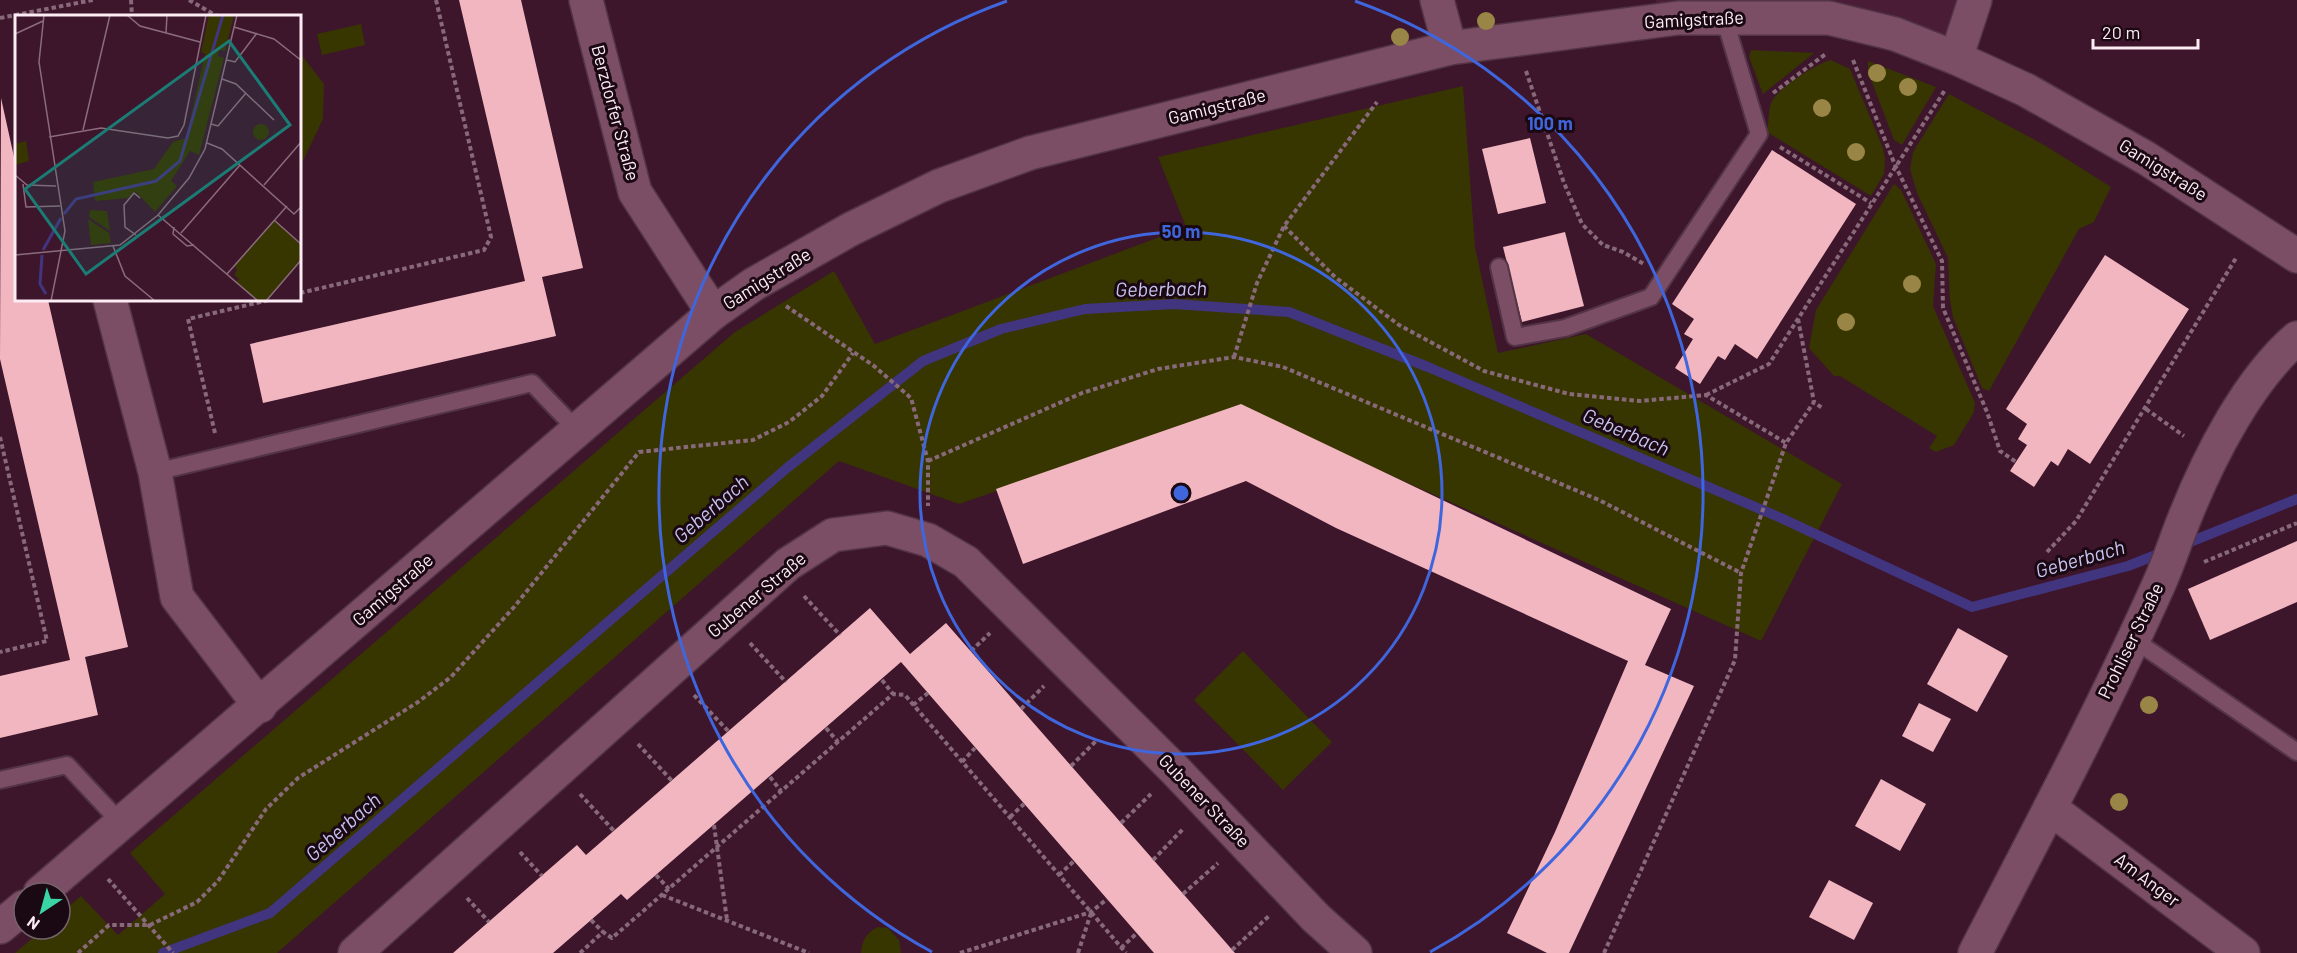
<svg xmlns="http://www.w3.org/2000/svg" width="2297" height="953" viewBox="0 0 2297 953" font-family="Barlow,sans-serif">
<style>
.built{fill:#4a1c36}
.green{fill:#373500}
.lines{fill:none;stroke-linecap:round;stroke-linejoin:round}
.stream{stroke:#423580;stroke-width:10}
.building{fill:#f1b6c0}
.lane-casing{stroke:#523445;stroke-width:20}
.street-casing{stroke:#523445;stroke-width:36}
.path{stroke:#876979;stroke-width:4;stroke-dasharray:4.5 3;stroke-linecap:butt}
.lane{stroke:#7c4e66;stroke-width:16}
.street{stroke:#7c4e66;stroke-width:33}
.tree{fill:#998546}
.ring{fill:none;stroke:#3f66dc;stroke-width:3}
.labels{text-anchor:middle;stroke-width:6;stroke-linejoin:round;paint-order:stroke}
.street-label{font-size:18px;fill:#fdecf4;stroke:#1a0812}
.water-label{font-size:20px;font-style:italic;fill:#c6c4f0;stroke:#1a0812}
.inset-river{fill:none;stroke:#423580;stroke-width:3}
.inset-road{fill:none;stroke:#8a6c7c;stroke-width:1.5}
.view{fill:#1b7c75;fill-opacity:0.15;stroke:#1b7c75;stroke-width:3}
.inset-edge{fill:none;stroke:#fdecf4;stroke-width:3}
.centre{fill:#3f66dc;stroke:#1a0812;stroke-width:3}
.ring-label{font-size:18px;text-anchor:middle;font-weight:bold;fill:#3f66dc;stroke:#1a0812;stroke-width:6;stroke-linejoin:round;paint-order:stroke}
</style>
<rect width="100%" height="100%" fill="#3d162c"/>
<polygon class="built" points="1656,0 1975,0 1956,58 1895,34 1659,20"/>
<g class="green">
<polygon points="361,24 365,45 322,55 317,34"/>
<polygon points="1751,50 1814,53 1763,94 1749,57"/>
<polygon points="300,53 324,84 323,119 300,167"/>
<path d="M1831,60l19,9 33,79 2,12 -1,14 -13,22 -104,-64c2,-9 1,-20 4,-29 5,-14 46,-40 60,-43z"/>
<polygon points="1868,61 1936,87 1902,145 1894,140 1868,72"/>
<polygon points="1463,86 1475,247 1498,353 1586,334 1842,484 1761,641 1238,407 959,504 839,461 277,953 15,953 43,929 60,929 60,914 81,896 118,935 165,894 130,853 735,332 834,271 875,344 1186,227 1158,157"/>
<polygon points="1949,94 2046,146 2111,187 2094,222 2079,229 1989,391 1982,388 1953,317 1950,300 1948,258 1917,193 1910,169 1913,152"/>
<polygon points="1894,184 1901,190 1936,264 1933,306 1975,403 1974,412 1954,445 1936,452 1929,448 1937,436 1840,376 1834,376 1809,348 1816,310"/>
<polygon points="1243,651 1332,742 1283,790 1194,700"/>
<path d="M878,927l10,1 11,12 2,13h-40c1,-13 5,-20 17,-26z"/>
</g>
<g class="lines">
<g class="stream">
<polyline points="2180,546 2297,499"/>
<polyline points="163,953 270,913 787,468 923,361 1001,329 1085,309 1174,304 1289,312 1428,367 1781,518 1972,607 2128,566 2166,551"/>
</g>
</g>
<g class="building">
<polygon points="459,0 521,0 583,268 542,277 556,336 263,403 250,344 525,281"/>
<polygon points="1,98 16,166 16,300 48,300 128,647 85,657 98,715 0,738 0,676 70,660 0,359"/>
<polygon points="1530,138 1546,203 1498,214 1482,149"/>
<polygon points="1772,150 1856,204 1757,359 1735,344 1725,360 1718,356 1700,384 1675,368 1693,339 1684,334 1694,319 1672,304"/>
<polygon points="1565,232 1584,306 1522,322 1503,247"/>
<polygon points="2105,255 2189,309 2090,464 2068,449 2058,466 2051,461 2034,487 2010,471 2027,445 2018,439 2027,424 2006,409"/>
<polygon points="1241,404 1671,609 1645,665 1694,686 1569,953 1547,953 1507,933 1555,832 1628,661 1336,528 1246,481 1023,564 996,489"/>
<polygon points="2297,541 2297,602 2210,640 2188,589"/>
<polygon points="870,608 910,654 946,623 1235,953 1154,953 901,662 627,900 621,894 553,953 453,953 577,845 586,855"/>
<polygon points="1958,628 2008,656 1977,712 1927,684"/>
<polygon points="1919,703 1951,719 1933,752 1902,736"/>
<polygon points="1881,779 1926,804 1900,851 1855,826"/>
<polygon points="1829,880 1873,903 1854,940 1809,917"/>
</g>
<g class="lines">
<defs>
<g id="lane">
<polyline points="1499,267 1515,337 1565,328 1651,297 1759,134 1724,17"/>
<polyline points="155,472 532,383 577,430"/>
<polyline points="2133,639 2297,752"/>
<polyline points="0,780 67,765 121,823"/>
</g>
<g id="street">
<polyline points="586,0 635,192 713,313"/>
<polyline points="1437,0 1450,48"/>
<polyline points="1956,58 1975,0"/>
<polyline points="110,300 155,472 177,597 260,706"/>
<polyline points="2050,808 2243,953"/>
<polyline points="40,893 713,313 754,284 851,229 939,186 1030,153 1450,48 1678,18 1829,18 1895,34 1956,58 2026,90 2146,158 2297,256"/>
<polyline points="0,927 24,907"/>
<polyline points="355,953 788,564 833,535 887,528 928,540 966,562 1176,771 1316,918 1355,953"/>
<path d="M1975,953c63,-122 128,-244 184,-369 10,-22 17,-45 26,-67 24,-60 63,-137 112,-179"/>
</g>
</defs>
<use href="#lane" class="lane-casing"/>
<use href="#street" class="street-casing"/>
<g class="path">
<polyline points="131,0 132,16"/>
<polyline points="189,0 217,16"/>
<polyline points="0,18 93,0"/>
<polyline points="1853,60 1895,165 1942,261 1943,308 1987,412 2000,451 2016,462"/>
<polyline points="1526,71 1564,183 1582,224 1603,245 1623,252 1644,264"/>
<polyline points="1773,93 1827,53"/>
<polyline points="1780,147 1871,203"/>
<polyline points="1284,226 1335,277 1399,325 1484,371 1569,394 1640,401 1706,395 1786,443"/>
<polyline points="300,293 484,250 491,237 436,0"/>
<polyline points="786,306 874,366 911,398 928,461 928,506"/>
<polyline points="1798,319 1814,402"/>
<polyline points="1234,357 1257,283 1284,226 1377,102"/>
<polyline points="1706,395 1769,364 1945,90"/>
<polyline points="2146,409 2184,436"/>
<polyline points="215,433 188,319 269,300"/>
<polyline points="0,437 47,641 0,652"/>
<polyline points="928,461 1082,393 1158,369 1234,357 1283,367 1599,500 1741,573"/>
<polyline points="2047,552 2076,521 2236,258"/>
<polyline points="2204,562 2297,523"/>
<polyline points="804,596 840,635"/>
<polyline points="750,643 786,682"/>
<polyline points="971,651 990,633"/>
<polyline points="882,680 893,694"/>
<polyline points="694,695 729,732"/>
<polyline points="913,705 928,693"/>
<polyline points="1021,709 1044,686"/>
<polyline points="826,728 838,742"/>
<polyline points="638,744 672,781"/>
<polyline points="962,762 975,748"/>
<polyline points="1071,766 1096,741"/>
<polyline points="770,777 781,791"/>
<polyline points="580,794 614,831"/>
<polyline points="1010,817 1024,804"/>
<polyline points="1121,823 1151,794"/>
<polyline points="714,825 727,920"/>
<polyline points="520,852 542,876"/>
<polyline points="1153,860 1184,828"/>
<polyline points="656,875 669,889"/>
<polyline points="1059,875 1074,861"/>
<polyline points="108,879 173,953"/>
<polyline points="1183,894 1218,863"/>
<polyline points="662,895 809,953"/>
<polyline points="467,898 489,922"/>
<polyline points="591,920 603,932"/>
<polyline points="1121,948 1137,933"/>
<polyline points="1232,950 1269,916"/>
<polyline points="78,953 109,925 150,925 197,902 218,881 266,809 298,778 418,702 451,677 514,607 639,452 753,440 789,422 822,396 853,353"/>
<polyline points="580,953 603,932 612,938 893,694 905,695 1126,953"/>
<polyline points="960,953 1091,912 1107,899"/>
<polyline points="1078,953 1091,913"/>
<polyline points="1604,953 1735,660 1741,573 1786,443 1814,402 1822,408"/>
</g>
<use href="#lane" class="lane"/>
<use href="#street" class="street"/>
</g>
<g class="tree">
<circle cx="1486" cy="21" r="9"/>
<circle cx="1400" cy="37" r="9"/>
<circle cx="1877" cy="73" r="9"/>
<circle cx="1908" cy="87" r="9"/>
<circle cx="1822" cy="108" r="9"/>
<circle cx="1856" cy="152" r="9"/>
<circle cx="1912" cy="284" r="9"/>
<circle cx="1846" cy="322" r="9"/>
<circle cx="2149" cy="705" r="9"/>
<circle cx="2119" cy="802" r="9"/>
</g>
<g class="ring">
<circle cx="1181" cy="493" r="261"/>
<path d="M932 952A522 522 0 0 1 1007 1M1355 1A522 522 0 0 1 1430 952"/>
</g>
<g class="labels">
<g class="street-label">
<text transform="translate(1694 20) rotate(-3)" y="6">Gamigstraße</text>
<text transform="translate(1217 107) rotate(-14)" y="6">Gamigstraße</text>
<text transform="translate(615 113) rotate(75)" y="6">Berzdorfer Straße</text>
<text transform="translate(2163 170) rotate(32)" y="6">Gamigstraße</text>
<text transform="translate(767 279) rotate(-32)" y="6">Gamigstraße</text>
<text transform="translate(393 590) rotate(-41)" y="6">Gamigstraße</text>
<text transform="translate(757 595) rotate(-40)" y="6">Gubener Straße</text>
<text transform="translate(2131 641) rotate(-64)" y="6">Prohliser Straße</text>
<text transform="translate(1204 801) rotate(46)" y="6">Gubener Straße</text>
<text transform="translate(2147 880) rotate(37)" y="6">Am Anger</text>
</g>
<g class="water-label">
<text transform="translate(1161 289) rotate(-1)" y="7">Geberbach</text>
<text transform="translate(1626 432) rotate(23)" y="7">Geberbach</text>
<text transform="translate(711 509) rotate(-41)" y="7">Geberbach</text>
<text transform="translate(2080 559) rotate(-16)" y="7">Geberbach</text>
<text transform="translate(343 827) rotate(-41)" y="7">Geberbach</text>
</g>
</g>
<g transform="translate(15 15)">
<rect width="286" height="286" fill="#3d162c"/>
<path d="M194,0h25l-9,36 -6,-1 -1,6 6,2 -25,97 -9,-4 -19,30 6,5 -22,26 -20,-21 -7,7 -33,3 -2,-19 61,-13 19,-27 13,-4 19,-84 -4,-2zM238 117a8 8 0 1 1 16 0a8 8 0 1 1-16 0ZM11,126l3,20 -14,4v-21zM75,195l17,1 3,20 -21,-14zM73,204l21,14 2,10 -20,2zM259,205l27,25v14l-35,42h-8l-22,-19 3,-3 -5,-4 3,-5 -3,-4z" fill="#373500"/>
<path class="inset-river" d="M49,199l12,-15 80,-18 24,-20 43,-146M28,235l18,-32M27,240l-2,29 6,10"/>
<path class="inset-road" d="M29,0l-5,47 26,169 -14,70M112,0l13,11 60,16M219,12l40,12 28,22M151,18l1,-18M0,19l28,-13M212,45l8,2 22,-29M207,64l14,5 38,36M196,109l7,2 28,-33M68,115l27,-115M34,122l52,-9 67,10 10,-2 6,-11 22,-110M192,128l15,6 72,65 8,-8M0,160l12,10 29,1M8,169l3,23 34,-1M249,170l38,-44M143,200l100,86M259,205l28,25M159,212l-1,7 14,12 7,-1M166,218l59,-68M121,220l-11,-8 -1,-22 10,-12 6,5M98,231l12,30 30,25M0,240l105,-10 38,-30 31,-37 16,-29 32,-134M212,259l60,-68M251,286l36,-42"/>
<path class="view" d="M214,26l61,84 -204,149 -61,-85z"/>
<rect width="286" height="286" class="inset-edge"/>
</g>
<circle cx="1181" cy="493" r="9" class="centre"/>
<g class="ring-label">
<text x="1550" y="130">100 m</text>
<text x="1181" y="238">50 m</text>
</g>
<g transform="translate(42 911) rotate(216)"><circle r="28" fill="#1a0812" stroke="#75636c" stroke-width="1.5"/>
<path d="M0-4.5L10 22L0 15L-10 22Z" fill="#3bd4a4"/>
<text y="-9" font-size="16" font-weight="bold" text-anchor="middle" fill="#fdecf4">N</text>
</g>
<path d="M2093 39v9h105v-9" fill="none" stroke="#fdecf4" stroke-width="3"/>
<text x="2102" y="39" font-size="18" fill="#fdecf4" stroke="#1a0812" stroke-width="4.5" paint-order="stroke">20 m</text>
</svg>
